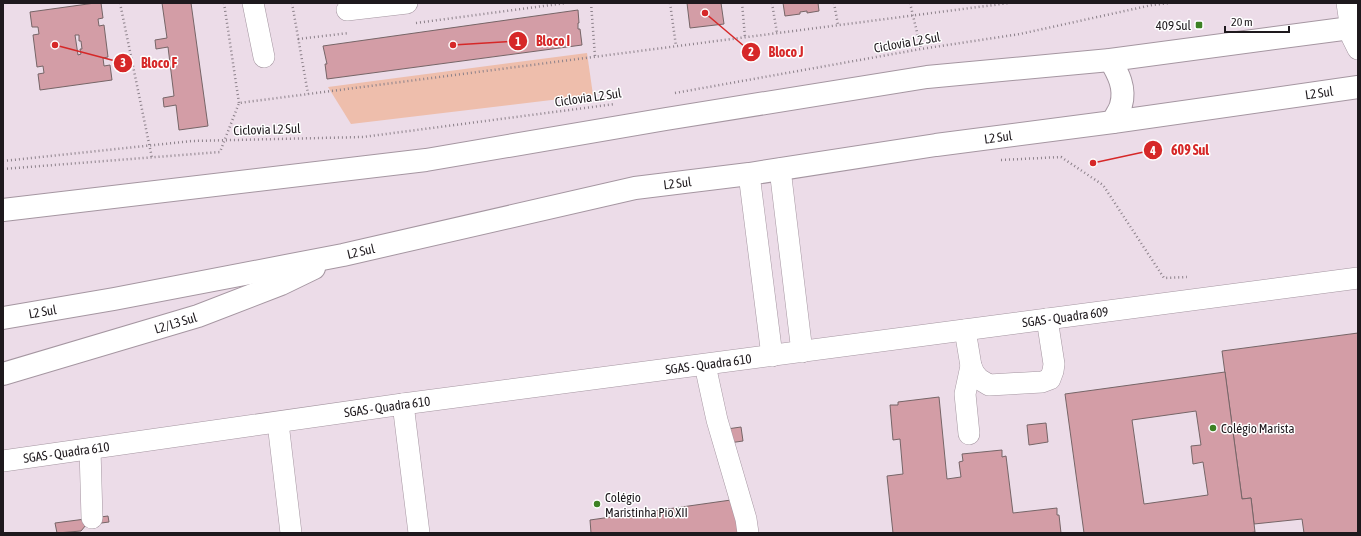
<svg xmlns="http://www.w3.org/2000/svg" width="1361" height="536" viewBox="0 0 1361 536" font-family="'Asap Condensed',sans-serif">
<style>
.green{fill:#eebeac}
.building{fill:#d39da6;stroke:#766567;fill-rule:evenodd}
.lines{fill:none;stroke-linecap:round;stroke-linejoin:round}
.minor-casing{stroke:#a596a1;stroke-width:22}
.major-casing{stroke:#a596a1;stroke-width:24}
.path{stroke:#8c818a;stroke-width:2.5;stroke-dasharray:1 3;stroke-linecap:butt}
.minor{stroke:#fff;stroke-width:21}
.major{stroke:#fff;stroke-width:22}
.poi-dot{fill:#3d8124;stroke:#fff;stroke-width:1.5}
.labels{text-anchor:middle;stroke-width:3;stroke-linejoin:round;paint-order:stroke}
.poi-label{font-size:13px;fill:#1e191d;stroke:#fff;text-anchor:start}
.street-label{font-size:13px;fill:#1e191d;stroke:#fff}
.leader{fill:none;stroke:#d62828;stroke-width:1.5}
.callout-dot{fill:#d62828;stroke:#fff;stroke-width:1.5}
.mark-label{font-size:12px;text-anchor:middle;font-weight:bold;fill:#fff}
.callout-label{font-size:14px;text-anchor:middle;font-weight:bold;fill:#d62828;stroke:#fff;stroke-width:3;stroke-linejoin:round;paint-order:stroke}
</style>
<rect width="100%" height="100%" fill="#ecdce8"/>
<polygon class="green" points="587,53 593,95 351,124 328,87"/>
<g class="building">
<path d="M95,3h6l2,15 -5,1 1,7 5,-1 4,32 -5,1 1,8 6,-1 2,15 -72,10 -2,-16 6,-1 -1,-7 -6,1 -4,-32 6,-1 -1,-7h-6l-2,-15zM75,35h4v6h2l1,8h-2l1,5 -3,1z"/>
<polygon points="162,3 191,3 208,126 179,130 176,105 164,107 163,98 174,96 168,47 156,49 155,40 167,38"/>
<polygon points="687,3 721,3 724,24 690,28"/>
<polygon points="783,3 818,3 819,11 807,13 807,11 800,12 800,14 785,16"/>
<polygon points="578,10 579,23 578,23 578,29 580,29 582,45 327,79 325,64 327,64 323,46"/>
<polygon points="1358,333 1358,533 1304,533 1302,519 1254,524 1251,498 1242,499 1222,351"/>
<path d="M1225,372l17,127 9,-1 4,34 -7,1h-164l-19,-139zM1196,411l5,34 -10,1 2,18 10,-2 5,33 -64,9 -12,-84z"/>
<polygon points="939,397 947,479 961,477 959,462 963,461 962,454 1002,450 1002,457 1006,456 1013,513 1057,508 1057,515 1059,515 1061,533 893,533 887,476 903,474 900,439 893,440 890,405 898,405 898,402"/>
<polygon points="1046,423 1048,442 1029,445 1027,425"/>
<polygon points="741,427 743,441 729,443 727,429"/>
<polygon points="738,499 743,533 591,533 590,520"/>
<polygon points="108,516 109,522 86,525 81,531 57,533 55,523"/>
</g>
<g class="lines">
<defs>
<g id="minor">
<polyline points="253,3 264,57"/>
<polyline points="1347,3 1352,37 1358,49"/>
<polyline points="347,10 407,3"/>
<polyline points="780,169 802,352"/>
<polyline points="749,174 772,356"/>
<polyline points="965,330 971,366 974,373 979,379 989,385 1042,382 1050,379 1053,371 1054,364 1047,319"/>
<polyline points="705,365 717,420 746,519 748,533"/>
<polyline points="403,404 419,533"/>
<polyline points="278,423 291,533"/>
<polyline points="969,434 965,394 971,366"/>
<polyline points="90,449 92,518"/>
<path id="s1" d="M3,461l400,-57 955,-126"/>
</g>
<g id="major">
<path d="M1110,60c8,13 16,28 11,45 -1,5 -6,11 -8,17"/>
<polyline points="3,210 426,160 666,119 927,77 1110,60 1358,27"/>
<path id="s2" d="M3,318l111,-19 229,-44 292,-67 114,-14 187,-29 177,-23 245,-35"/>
<path id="s3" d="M3,374l195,-58 83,-32 33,-16"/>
</g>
</defs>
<use href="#minor" class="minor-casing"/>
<use href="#major" class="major-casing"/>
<g class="path">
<polyline points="120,3 152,158"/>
<polyline points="224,3 239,103"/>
<polyline points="292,3 308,94"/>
<polyline points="591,3 595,56"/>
<polyline points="670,3 676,46"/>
<polyline points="742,3 745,37"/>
<polyline points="772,3 777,33"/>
<polyline points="834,3 838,25"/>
<polyline points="910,3 921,49"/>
<polyline points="416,23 566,3"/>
<polyline points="298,39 349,33"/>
<polyline points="675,93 921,49 1020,34 1152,5 1170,3"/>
<polyline points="1001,160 1061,157 1103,185 1164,278 1187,277"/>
<polyline points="3,161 192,141 363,137 615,104"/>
<polyline points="3,169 220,152 239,103 1009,3"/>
</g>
<use href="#minor" class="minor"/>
<use href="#major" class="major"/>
</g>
<g class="poi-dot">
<rect x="1195" y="21" width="8" height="8" rx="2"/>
<circle cx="1213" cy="428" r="4"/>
<circle cx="597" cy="504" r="4"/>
</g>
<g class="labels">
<g class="poi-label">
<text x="1191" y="30" text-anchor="end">409 Sul</text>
<text x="1221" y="433">Colégio Marista</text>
<text x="605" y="502">Colégio<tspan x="605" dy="15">Maristinha Pio XII</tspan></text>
</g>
<g class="street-label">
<text transform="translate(907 42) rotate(-10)" y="5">Ciclovia L2 Sul</text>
<text dy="5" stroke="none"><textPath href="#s2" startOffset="1336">L2 Sul</textPath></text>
<text transform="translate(588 97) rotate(-8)" y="5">Ciclovia L2 Sul</text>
<text transform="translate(267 129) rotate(-2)" y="5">Ciclovia L2 Sul</text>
<text dy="5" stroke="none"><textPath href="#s2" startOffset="1012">L2 Sul</textPath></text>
<text dy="5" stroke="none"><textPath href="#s2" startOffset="688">L2 Sul</textPath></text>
<text dy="5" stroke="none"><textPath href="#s2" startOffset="364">L2 Sul</textPath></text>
<text dy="5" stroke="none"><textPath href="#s2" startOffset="40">L2 Sul</textPath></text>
<text dy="5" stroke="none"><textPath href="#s1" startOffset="1072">SGAS - Quadra 609</textPath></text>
<text dy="5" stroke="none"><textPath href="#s3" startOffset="180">L2/L3 Sul</textPath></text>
<text dy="5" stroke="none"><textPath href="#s1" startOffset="712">SGAS - Quadra 610</textPath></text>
<text dy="5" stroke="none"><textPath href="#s1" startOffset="388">SGAS - Quadra 610</textPath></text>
<text dy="5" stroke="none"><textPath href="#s1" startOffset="64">SGAS - Quadra 610</textPath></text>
</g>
</g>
<path class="leader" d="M453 45L518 41M705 13L751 52M55 45L123 63M1093 163L1153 150"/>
<g class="callout-dot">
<circle cx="453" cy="45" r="4"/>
<circle cx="705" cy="13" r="4"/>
<circle cx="55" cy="45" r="4"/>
<circle cx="1093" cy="163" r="4"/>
<circle cx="518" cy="41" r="10"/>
<circle cx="751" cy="52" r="10"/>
<circle cx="123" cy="63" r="10"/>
<circle cx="1153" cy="150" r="10"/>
</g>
<g class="mark-label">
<text x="518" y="46">1</text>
<text x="751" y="56">2</text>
<text x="123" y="67">3</text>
<text x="1153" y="155">4</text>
</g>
<g class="callout-label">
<text x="553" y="46">Bloco I</text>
<text x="786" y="57">Bloco J</text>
<text x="159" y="68">Bloco F</text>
<text x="1190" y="155">609 Sul</text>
</g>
<rect width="1361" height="536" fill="none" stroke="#1e191d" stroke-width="8"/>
<path d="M1225 26v6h64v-6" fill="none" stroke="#1e191d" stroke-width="2"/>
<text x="1231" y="26" font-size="12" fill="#1e191d" stroke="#ffffff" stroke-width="3" paint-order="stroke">20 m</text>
</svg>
